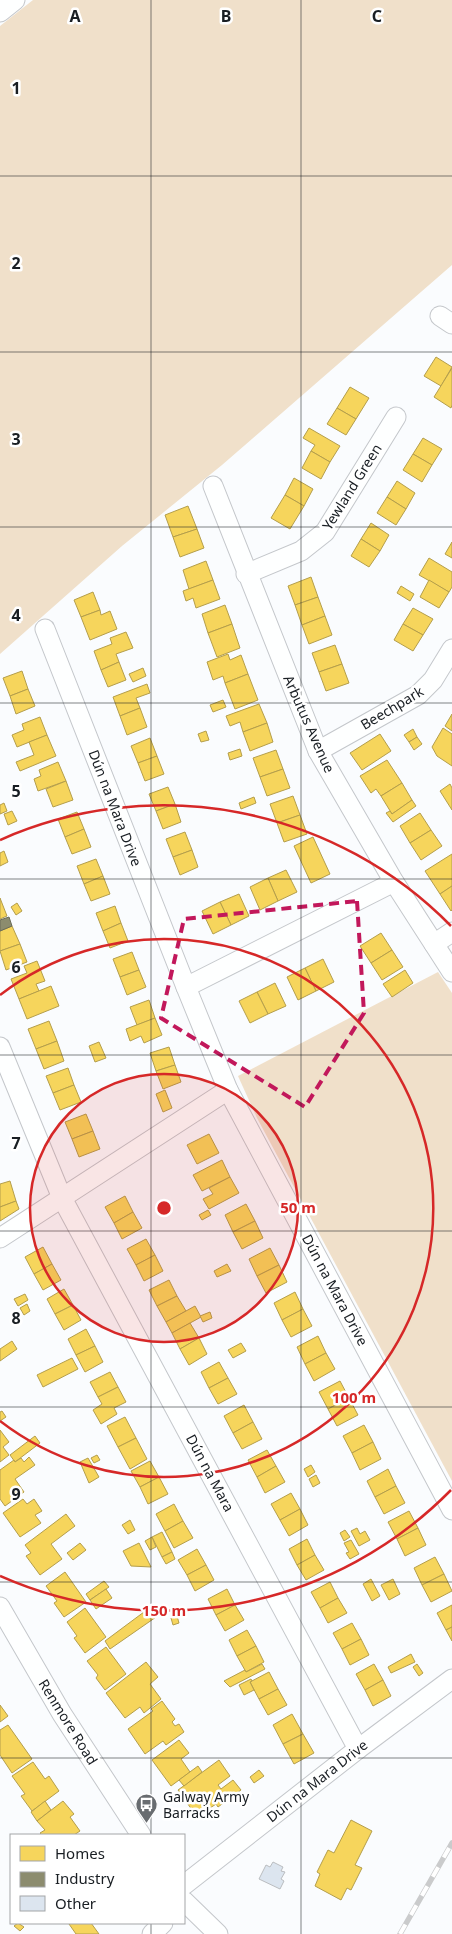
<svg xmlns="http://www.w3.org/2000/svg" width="452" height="1934" viewBox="0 0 452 1934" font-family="'Noto Sans',sans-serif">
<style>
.green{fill:#f0e0ca}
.homes{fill:#f6d55c;stroke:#b49e4b}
.industry{fill:#8c8c6e;stroke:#6a6b58}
.building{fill:#dce5ef;stroke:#babdc0}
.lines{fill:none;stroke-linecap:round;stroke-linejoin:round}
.minor-casing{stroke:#c4c7cb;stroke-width:21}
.minor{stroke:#feffff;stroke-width:19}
.rail-casing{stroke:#cacbcc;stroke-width:5.5}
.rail{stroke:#fff;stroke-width:4;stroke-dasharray:11;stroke-linecap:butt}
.marked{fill:none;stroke:#c2185b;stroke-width:4;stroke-dasharray:10 6;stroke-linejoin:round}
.grid{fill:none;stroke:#191e23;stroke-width:1;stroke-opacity:0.55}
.ring{fill:none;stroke:#d62828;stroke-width:2.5}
.labels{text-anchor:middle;stroke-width:5;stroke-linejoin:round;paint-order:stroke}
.street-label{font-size:14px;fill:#191e23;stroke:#fff}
.poi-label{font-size:14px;fill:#191e23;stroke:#fff;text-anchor:start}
.grid-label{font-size:16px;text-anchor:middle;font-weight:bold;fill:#191e23;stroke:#fff;stroke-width:5;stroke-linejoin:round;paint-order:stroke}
.centre{fill:#d62828;stroke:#fff;stroke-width:2.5}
.ring-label{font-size:15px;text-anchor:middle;font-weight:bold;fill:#d62828;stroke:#fff;stroke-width:5;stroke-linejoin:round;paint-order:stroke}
</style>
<rect width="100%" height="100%" fill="#fafcfe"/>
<g class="green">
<polygon points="33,0 452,0 452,265 222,465 122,546 0,654 0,26"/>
<polygon points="438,972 452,993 452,1481 257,1118 238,1076"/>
</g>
<g class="homes">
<polygon points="436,357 452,367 441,386 424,376"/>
<polygon points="452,368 452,405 451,408 434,397"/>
<polygon points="350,387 369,398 356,419 337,408"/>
<polygon points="337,408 356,419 346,435 327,424"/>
<polygon points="309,428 340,446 330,462 311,451 315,445 303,438"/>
<polygon points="423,438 442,449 432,465 413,454"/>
<polygon points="311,451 330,462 321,479 302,468"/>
<polygon points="413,454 432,465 422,482 403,470"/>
<polygon points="294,478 313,489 304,506 285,495"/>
<polygon points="397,481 415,493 406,509 387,497"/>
<polygon points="285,495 304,506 290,529 271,518"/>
<polygon points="387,497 406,509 396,525 377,513"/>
<polygon points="188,506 197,529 173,537 165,515"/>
<polygon points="371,523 389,535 380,551 361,539"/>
<polygon points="197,529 204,548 180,557 173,537"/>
<polygon points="361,539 380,551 369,567 351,556"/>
<polygon points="452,542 452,558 445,554"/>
<polygon points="429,558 452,572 452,587 449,592 419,575"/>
<polygon points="206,561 213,580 189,589 183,570"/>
<polygon points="311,577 318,597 295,605 288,586"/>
<polygon points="213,580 220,599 196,608 193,598 186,601 183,591"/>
<polygon points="429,580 449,592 439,608 420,597"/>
<polygon points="401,586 414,594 410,601 397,593"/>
<polygon points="93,592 100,610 81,617 74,600"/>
<polygon points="318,597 325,616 302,625 295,605"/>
<polygon points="225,605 232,624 208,633 202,614"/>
<polygon points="413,608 433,619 423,635 403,624"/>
<polygon points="100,610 101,615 110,611 117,629 90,640 81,617"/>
<polygon points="325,616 332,635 309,644 302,625"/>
<polygon points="232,624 240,648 217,657 208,633"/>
<polygon points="403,624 423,635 413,651 394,640"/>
<polygon points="126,632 133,648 116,654 119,662 101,670 94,651 112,644 110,638"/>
<polygon points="335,645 342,664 319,672 312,653"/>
<polygon points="228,654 230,660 241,655 248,674 225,683 223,676 213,680 207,662"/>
<polygon points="119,662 126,680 108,687 101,670"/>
<polygon points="342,664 349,683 326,691 319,672"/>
<polygon points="143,668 146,676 133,682 129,674"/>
<polygon points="22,671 28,689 10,696 3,678"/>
<polygon points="248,674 258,700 235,709 225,683"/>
<polygon points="147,684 150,693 136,698 140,708 120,716 113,697"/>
<polygon points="28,689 35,706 16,714 10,696"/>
<polygon points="223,700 226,707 213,712 210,705"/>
<polygon points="259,704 267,723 243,732 240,722 230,726 226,716"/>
<polygon points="140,708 147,727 127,735 120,716"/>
<polygon points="452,714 452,731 445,726"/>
<polygon points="40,717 47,735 17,747 12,735 24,730 22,724"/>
<polygon points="267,723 273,742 250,751 243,732"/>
<polygon points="443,728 452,734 452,766 437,756 432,747"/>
<polygon points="413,729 417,737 409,742 404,735"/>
<polygon points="206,731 209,740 201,742 198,734"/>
<polygon points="380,734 391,751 362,770 350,753"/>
<polygon points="47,735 56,756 20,771 16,762 34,755 29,742"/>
<polygon points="417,737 422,744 414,750 409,742"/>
<polygon points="150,738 157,756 138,763 131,746"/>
<polygon points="240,749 242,756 230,760 228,753"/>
<polygon points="276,750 283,769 260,777 253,758"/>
<polygon points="157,756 164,774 145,781 138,763"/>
<polygon points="387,760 402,783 381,796 376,789 371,793 360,776"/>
<polygon points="58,762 66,781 38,791 34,779 41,776 39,770"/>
<polygon points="283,769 290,788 267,796 260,777"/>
<polygon points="66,781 73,800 53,807 46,789"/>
<polygon points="402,783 412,800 392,814 381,796"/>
<polygon points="450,784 452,788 452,810 440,791"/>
<polygon points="168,787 175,804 156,811 149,794"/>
<polygon points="293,796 300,815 277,823 270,804"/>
<polygon points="254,797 256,803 241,809 239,803"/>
<polygon points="412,800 416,806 393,822 386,813 390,811 392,814"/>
<polygon points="4,803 7,811 0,814 0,805"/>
<polygon points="175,804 181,822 163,829 156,811"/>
<polygon points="12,811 17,821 8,825 4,814"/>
<polygon points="77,812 84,829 65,837 58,819"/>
<polygon points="420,813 431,830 410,843 400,826"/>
<polygon points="300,815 307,834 284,842 277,823"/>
<polygon points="84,829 91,847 72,854 65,837"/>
<polygon points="431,830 442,846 421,860 410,843"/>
<polygon points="185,832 192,850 173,857 166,839"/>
<polygon points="313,837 330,874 311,883 294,846"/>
<polygon points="192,850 198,867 180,875 173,857"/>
<polygon points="4,851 8,862 0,866 0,853"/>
<polygon points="452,854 452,886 440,894 425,871"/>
<polygon points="96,859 103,876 84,884 77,866"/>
<polygon points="286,870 297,892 278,901 268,878"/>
<polygon points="103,876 110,894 91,901 84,884"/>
<polygon points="268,878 278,901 260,910 250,887"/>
<polygon points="452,886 452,910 451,911 440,894"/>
<polygon points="239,894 249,916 231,925 220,902"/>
<polygon points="0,898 7,916 0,919"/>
<polygon points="220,902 231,925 213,934 202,911"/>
<polygon points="17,903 22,911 16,915 11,907"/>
<polygon points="115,906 121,923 103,931 96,913"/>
<polygon points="121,923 128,941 110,948 103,931"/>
<polygon points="12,926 20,944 0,951 0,931"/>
<polygon points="381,933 392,950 371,963 360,946"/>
<polygon points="20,944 27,962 6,970 0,951"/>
<polygon points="392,950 403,967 382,980 371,963"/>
<polygon points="132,952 139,970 120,977 113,959"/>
<polygon points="323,959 334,982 316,991 305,968"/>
<polygon points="37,961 45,981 36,984 39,991 19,999 11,979 27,973 24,966"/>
<polygon points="305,968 316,991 298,1000 287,977"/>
<polygon points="139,970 146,987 127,995 120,977"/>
<polygon points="405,970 413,983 392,997 383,984"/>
<polygon points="275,983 286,1006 268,1014 257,992"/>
<polygon points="51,986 59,1006 27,1019 19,999"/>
<polygon points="257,992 268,1014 250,1023 239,1001"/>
<polygon points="149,1000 155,1018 137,1025 130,1007"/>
<polygon points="155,1018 162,1035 144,1043 141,1036 130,1041 126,1029"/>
<polygon points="49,1021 57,1041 36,1049 28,1029"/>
<polygon points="57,1041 64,1061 44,1069 36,1049"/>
<polygon points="99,1042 106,1058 95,1062 89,1046"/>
<polygon points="169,1047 175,1065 156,1071 150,1053"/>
<polygon points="175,1065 181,1082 163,1089 156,1071"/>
<polygon points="68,1068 74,1085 53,1093 46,1076"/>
<polygon points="74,1085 81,1102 60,1110 53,1093"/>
<polygon points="165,1090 172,1108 163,1112 156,1094"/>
<polygon points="86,1114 93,1131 72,1139 65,1122"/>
<polygon points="93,1131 100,1149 79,1157 72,1139"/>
<polygon points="209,1134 219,1153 197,1164 187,1145"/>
<polygon points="222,1160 230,1177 202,1191 193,1175"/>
<polygon points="230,1177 239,1193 209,1209 203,1199 213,1194 209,1188"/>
<polygon points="10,1181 16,1201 0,1207 0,1184"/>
<polygon points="125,1196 133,1212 114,1223 105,1207"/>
<polygon points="16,1201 19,1209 0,1221 0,1207"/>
<polygon points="246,1204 255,1221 233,1232 225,1215"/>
<polygon points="208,1210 211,1215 202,1220 199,1215"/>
<polygon points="133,1212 142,1228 122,1239 114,1223"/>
<polygon points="255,1221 263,1238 242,1249 233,1232"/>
<polygon points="146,1239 155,1255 136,1265 127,1249"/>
<polygon points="43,1247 52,1264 34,1274 25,1257"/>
<polygon points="270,1248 279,1265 257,1276 249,1259"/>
<polygon points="155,1255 163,1271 144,1281 136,1265"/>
<polygon points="52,1264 61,1280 43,1290 34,1274"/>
<polygon points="227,1264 231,1271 217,1277 214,1271"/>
<polygon points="279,1265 287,1282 266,1293 257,1276"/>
<polygon points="169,1280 177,1296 157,1306 149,1290"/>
<polygon points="64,1289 73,1305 55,1314 47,1299"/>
<polygon points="295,1292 303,1309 282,1320 274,1303"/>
<polygon points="25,1294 28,1300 18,1306 14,1299"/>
<polygon points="177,1296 186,1311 166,1322 157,1306"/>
<polygon points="27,1304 30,1311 24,1315 20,1308"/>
<polygon points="73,1305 81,1320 64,1330 55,1314"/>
<polygon points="195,1306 201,1317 172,1333 166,1322"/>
<polygon points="303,1309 312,1326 291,1337 282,1320"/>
<polygon points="210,1312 212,1318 203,1322 200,1316"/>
<polygon points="190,1323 199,1338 180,1349 172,1333"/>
<polygon points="86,1329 95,1346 76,1355 68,1339"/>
<polygon points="318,1336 326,1353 305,1364 297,1347"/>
<polygon points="199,1338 207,1354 189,1365 180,1349"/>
<polygon points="12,1341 17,1349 0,1361 0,1349"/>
<polygon points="241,1343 246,1351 233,1358 228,1350"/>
<polygon points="95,1346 103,1362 85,1372 76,1355"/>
<polygon points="326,1353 335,1369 314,1381 305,1364"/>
<polygon points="72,1358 78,1369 43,1387 37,1375"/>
<polygon points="219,1362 228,1378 209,1388 201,1372"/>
<polygon points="110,1372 118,1387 98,1397 90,1382"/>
<polygon points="228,1378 237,1394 218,1404 209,1388"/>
<polygon points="340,1381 349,1398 328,1409 319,1392"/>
<polygon points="118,1387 126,1402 114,1408 117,1414 101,1424 93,1410 102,1404 98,1397"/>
<polygon points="349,1398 358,1415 337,1426 328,1409"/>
<polygon points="244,1405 253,1422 233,1433 224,1416"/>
<polygon points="2,1411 6,1417 0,1421 0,1412"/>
<polygon points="125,1417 136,1438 118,1447 107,1426"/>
<polygon points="253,1422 262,1439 242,1449 233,1433"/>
<polygon points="364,1425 373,1442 352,1453 343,1436"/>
<polygon points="0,1430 9,1442 3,1447 9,1455 0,1462"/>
<polygon points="35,1436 40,1443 15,1462 10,1455"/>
<polygon points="136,1438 147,1459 130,1469 118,1447"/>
<polygon points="373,1442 381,1459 360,1470 352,1453"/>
<polygon points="267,1450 276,1466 257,1477 248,1460"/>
<polygon points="97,1455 100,1460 94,1463 91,1458"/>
<polygon points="29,1457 35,1465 15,1479 24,1492 5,1506 0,1499 0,1470 14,1460 15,1462 21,1458 24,1462"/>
<polygon points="88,1458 99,1477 89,1483 80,1462"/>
<polygon points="150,1461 159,1477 140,1487 131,1471"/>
<polygon points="311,1465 315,1472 308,1477 304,1469"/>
<polygon points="276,1466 285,1482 265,1493 257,1477"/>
<polygon points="388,1469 396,1486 375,1497 367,1481"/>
<polygon points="316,1475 320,1483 313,1487 309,1479"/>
<polygon points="159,1477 168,1494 148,1504 140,1487"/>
<polygon points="396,1486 405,1503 384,1514 375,1497"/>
<polygon points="291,1493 300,1509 280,1520 271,1504"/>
<polygon points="23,1499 27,1504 34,1499 42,1511 35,1515 41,1523 20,1537 3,1513"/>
<polygon points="174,1504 183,1521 165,1531 156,1514"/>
<polygon points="300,1509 308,1525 289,1536 280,1520"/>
<polygon points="409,1511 418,1528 397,1539 388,1522"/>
<polygon points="66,1514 75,1526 51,1544 62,1559 40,1575 26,1556 31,1553 25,1545"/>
<polygon points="130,1520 135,1530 128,1534 122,1525"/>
<polygon points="183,1521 193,1538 174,1548 165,1531"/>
<polygon points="357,1528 360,1534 365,1531 370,1540 359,1546 351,1531"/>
<polygon points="418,1528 426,1545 405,1556 397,1539"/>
<polygon points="345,1530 350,1537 344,1541 340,1533"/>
<polygon points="162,1532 172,1552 162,1557 152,1537"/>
<polygon points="152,1537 156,1547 150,1550 145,1541"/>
<polygon points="307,1539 315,1555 297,1565 289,1549"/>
<polygon points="351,1540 359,1554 350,1559 346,1553 349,1552 344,1543"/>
<polygon points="80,1543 86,1550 73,1560 67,1553"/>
<polygon points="139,1543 151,1567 131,1566 123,1551"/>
<polygon points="197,1549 206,1565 187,1575 178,1560"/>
<polygon points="172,1552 175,1559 166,1564 162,1557"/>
<polygon points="315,1555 324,1570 306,1580 297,1565"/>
<polygon points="435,1557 444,1574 422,1585 414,1568"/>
<polygon points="206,1565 214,1580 195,1591 187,1575"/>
<polygon points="65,1572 86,1602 64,1617 54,1603 57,1601 46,1586"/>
<polygon points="444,1574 452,1591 431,1602 422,1585"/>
<polygon points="371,1579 380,1596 372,1601 363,1584"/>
<polygon points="393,1579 400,1594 389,1600 381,1585"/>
<polygon points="104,1581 109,1587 90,1600 86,1594"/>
<polygon points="330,1582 338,1598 320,1608 311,1592"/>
<polygon points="106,1589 112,1598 96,1609 90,1600"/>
<polygon points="227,1589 235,1605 216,1615 208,1599"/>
<polygon points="338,1598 347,1613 328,1623 320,1608"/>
<polygon points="235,1605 244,1620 225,1631 216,1615"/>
<polygon points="452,1605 452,1627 446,1630 437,1613"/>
<polygon points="152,1606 159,1615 110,1649 105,1641"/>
<polygon points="85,1608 106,1637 85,1653 74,1638 77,1636 67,1622"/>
<polygon points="177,1616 179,1623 173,1625 171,1618"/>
<polygon points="352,1623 361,1639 342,1649 333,1633"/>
<polygon points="452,1627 452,1641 446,1630"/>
<polygon points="247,1630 256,1646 237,1656 229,1640"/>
<polygon points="361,1639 369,1655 350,1665 342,1649"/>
<polygon points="256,1646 264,1662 246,1672 237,1656"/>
<polygon points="106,1647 126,1674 105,1690 96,1678 98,1675 87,1661"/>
<polygon points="411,1654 415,1662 391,1673 388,1667"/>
<polygon points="146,1662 158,1677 150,1684 161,1699 144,1713 140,1707 125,1718 106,1693"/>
<polygon points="262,1664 265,1669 230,1687 224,1681 245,1670 246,1672"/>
<polygon points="374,1664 383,1680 365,1690 356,1674"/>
<polygon points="417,1664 423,1673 419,1676 413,1667"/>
<polygon points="269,1672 278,1689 259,1699 250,1682"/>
<polygon points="251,1679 252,1681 250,1682 254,1690 244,1695 239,1685"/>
<polygon points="383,1680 391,1696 373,1706 365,1690"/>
<polygon points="278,1689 287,1705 268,1715 259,1699"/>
<polygon points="162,1701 175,1719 172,1722 175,1726 179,1724 184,1732 166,1745 163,1741 145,1754 128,1729 153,1711 151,1709"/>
<polygon points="0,1705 8,1716 0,1722"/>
<polygon points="292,1714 303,1734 283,1744 273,1725"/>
<polygon points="8,1725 32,1759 12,1773 0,1755 0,1730"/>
<polygon points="303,1734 314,1753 294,1764 283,1744"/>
<polygon points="179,1740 189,1753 181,1759 190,1772 171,1786 152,1760"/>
<polygon points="219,1760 230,1776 218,1785 221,1789 233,1780 241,1790 218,1807 216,1804 197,1817 178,1790"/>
<polygon points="33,1762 45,1779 49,1776 59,1791 32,1811 21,1796 25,1794 12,1776"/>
<polygon points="198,1766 202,1772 184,1786 179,1780"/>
<polygon points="259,1770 264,1776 254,1783 250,1777"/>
<polygon points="45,1801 51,1810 37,1821 31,1812"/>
<polygon points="63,1801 74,1814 70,1817 80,1831 74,1835 42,1835 40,1833 45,1830 37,1821"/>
<polygon points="351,1820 372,1831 355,1865 362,1868 351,1890 347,1888 341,1900 315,1886 320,1874 317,1872 328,1850 334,1853"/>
<polygon points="18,1923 24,1927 20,1931 14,1926"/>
<polygon points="71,1923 91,1923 99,1934 76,1934 69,1924"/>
</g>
<polygon class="industry" points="9,917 12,926 0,931 0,920"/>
<polygon class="building" points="273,1862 283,1867 281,1871 285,1872 281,1879 284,1881 280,1889 259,1879 266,1865 270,1867"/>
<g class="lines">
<defs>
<g id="minor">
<polyline points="0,12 15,0"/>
<polyline points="440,316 452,324"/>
<polyline points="213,486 318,751 394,882 452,972"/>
<polyline points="246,574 301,551 325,532 396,417"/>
<polyline points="45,629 186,987 228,1090 452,1510"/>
<polyline points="318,751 418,695 433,680 452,649"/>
<polyline points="434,944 452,932"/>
<polyline points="186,987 394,882"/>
<polyline points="0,1047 62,1198 358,1749"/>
<polyline points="0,1238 228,1090"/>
<polyline points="0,1607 62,1714 141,1835"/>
<polyline points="184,1885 358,1749 452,1679"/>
<polyline points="184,1901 218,1934"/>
<polyline points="152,1934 163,1923"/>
</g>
</defs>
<use href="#minor" class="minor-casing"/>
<use href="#minor" class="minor"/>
<defs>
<polyline id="rail" points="400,1934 452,1843"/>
</defs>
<use href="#rail" class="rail-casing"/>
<use href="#rail" class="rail"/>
</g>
<path class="marked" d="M357,901l7,112 -59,94 -144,-89 23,-99z"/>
<path class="grid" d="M151,0v1835M301,0v1934M0,176h452M0,352h452M0,527h452M0,703h452M0,879h452M0,1055h452M0,1231h452M0,1407h452M0,1582h452M0,1758h452M151,1923v11"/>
<circle cx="164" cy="1208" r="134" fill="#d62828" fill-opacity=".12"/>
<g class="ring">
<circle cx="164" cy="1208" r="134"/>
<path d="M0 995A269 269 0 1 1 0 1421"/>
<path d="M451 1490A403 403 0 0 1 0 1576M0 840A403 403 0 0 1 451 926"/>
</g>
<defs>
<symbol id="bus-pin" viewBox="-11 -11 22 30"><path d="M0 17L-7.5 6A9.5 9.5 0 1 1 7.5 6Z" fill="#686c70" stroke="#fff"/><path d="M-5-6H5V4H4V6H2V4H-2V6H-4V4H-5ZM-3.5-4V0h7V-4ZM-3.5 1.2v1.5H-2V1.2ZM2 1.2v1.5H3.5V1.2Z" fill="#fff"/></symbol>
</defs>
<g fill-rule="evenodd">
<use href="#bus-pin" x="134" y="1792" width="25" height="34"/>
</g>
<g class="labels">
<g class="street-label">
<text transform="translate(352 487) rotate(-58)" y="5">Yewland Green</text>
<text transform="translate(392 708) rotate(-31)" y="5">Beechpark</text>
<text transform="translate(309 724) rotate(66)" y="5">Arbutus Avenue</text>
<text transform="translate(115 808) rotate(69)" y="5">Dún na Mara Drive</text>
<text transform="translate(335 1290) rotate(62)" y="5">Dún na Mara Drive</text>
<text transform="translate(210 1473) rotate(62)" y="5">Dún na Mara</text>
<text transform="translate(68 1722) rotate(58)" y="5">Renmore Road</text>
<text transform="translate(317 1781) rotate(-38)" y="5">Dún na Mara Drive</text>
</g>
<g class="poi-label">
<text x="163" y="1802">Galway Army<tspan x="163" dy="16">Barracks</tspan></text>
</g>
</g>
<g class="grid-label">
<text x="75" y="22">A</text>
<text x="226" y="22">B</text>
<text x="377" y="22">C</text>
<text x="16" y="94">1</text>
<text x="16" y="269">2</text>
<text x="16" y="445">3</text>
<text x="16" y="621">4</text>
<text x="16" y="797">5</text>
<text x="16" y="973">6</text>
<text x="16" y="1149">7</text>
<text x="16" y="1324">8</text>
<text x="16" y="1500">9</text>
</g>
<circle cx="164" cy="1208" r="8" class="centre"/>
<g class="ring-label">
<text x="298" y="1213">50 m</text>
<text x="354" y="1403">100 m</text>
<text x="164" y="1616">150 m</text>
</g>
<rect x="10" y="1834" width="175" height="90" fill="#ffffff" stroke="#a3a5a7"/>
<rect x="20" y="1846" width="25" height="15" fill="#f6d55c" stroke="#a3a5a7"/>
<text x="55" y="1859" font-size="15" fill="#191e23">Homes</text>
<rect x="20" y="1872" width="25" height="15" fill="#8c8c6e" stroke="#a3a5a7"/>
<text x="55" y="1884" font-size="15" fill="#191e23">Industry</text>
<rect x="20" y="1896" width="25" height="15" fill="#dce5ef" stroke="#a3a5a7"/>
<text x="55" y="1909" font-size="15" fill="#191e23">Other</text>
</svg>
